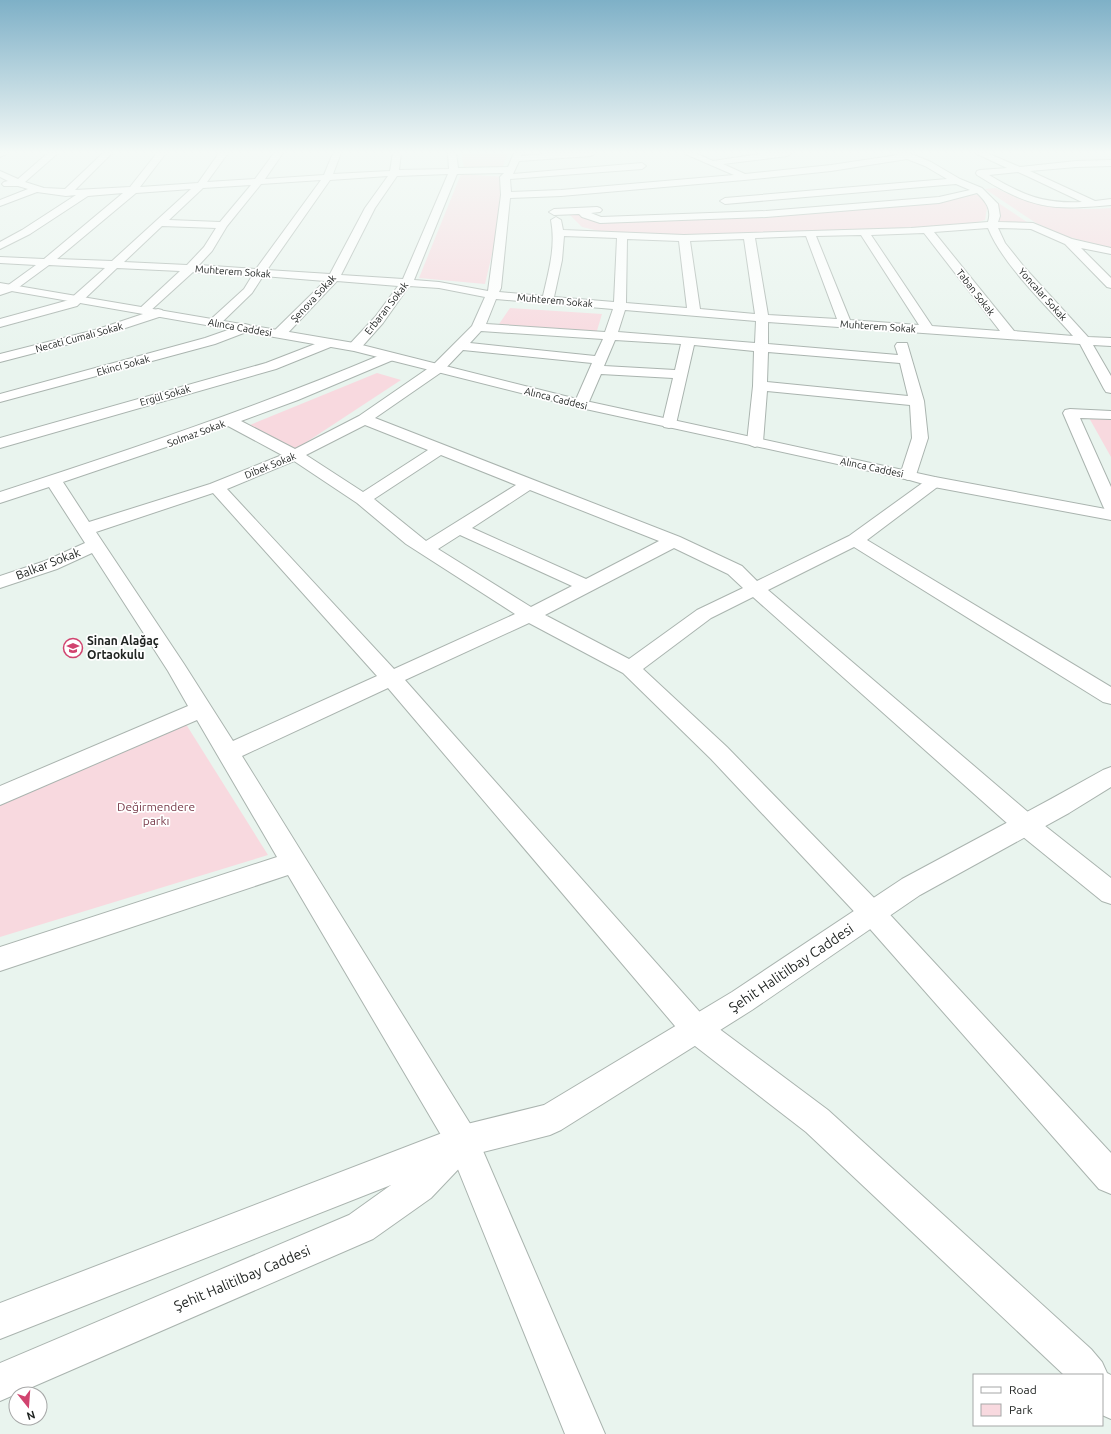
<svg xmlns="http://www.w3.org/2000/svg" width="1111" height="1434" viewBox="0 0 1111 1434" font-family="Ubuntu,sans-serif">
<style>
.green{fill:#f8d9df}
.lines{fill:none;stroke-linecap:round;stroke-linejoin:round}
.street-casing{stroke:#aab4af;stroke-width:2}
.secondary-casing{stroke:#aab4af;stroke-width:2}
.street{fill:#fff;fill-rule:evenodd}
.secondary{fill:#fff;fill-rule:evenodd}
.labels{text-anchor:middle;stroke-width:3.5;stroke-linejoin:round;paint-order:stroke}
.far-street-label{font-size:10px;fill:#202422;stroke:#fff}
.street-label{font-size:12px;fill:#202422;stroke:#fff}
.poi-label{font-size:12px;font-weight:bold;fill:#202422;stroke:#fff;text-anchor:start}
.park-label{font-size:12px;fill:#783b4a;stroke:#fff}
.near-street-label{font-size:14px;fill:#202422;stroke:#fff}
</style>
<rect width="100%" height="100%" fill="#e9f4ee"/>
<g class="green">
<polygon points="461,153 507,153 503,167 464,168"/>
<polygon points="461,174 505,177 504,203 485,284 419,278"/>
<path d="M996,188c36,19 74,23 115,20v40l-46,-12 -29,-13 -51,-34z"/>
<polygon points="979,190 1033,226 992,225 995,216"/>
<polygon points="964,194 983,195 987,208 985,220 970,224 901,228 695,236 603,232 582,227 568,213 579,213 596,220 698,216 939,200"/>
<polygon points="510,308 602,314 596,334 497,327"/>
<polygon points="377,373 401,380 296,449 250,425"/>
<polygon points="1088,416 1111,417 1111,457"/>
<polygon points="184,721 268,855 0,937 0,804"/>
</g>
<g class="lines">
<defs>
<g id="street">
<path d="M48,153h10l-33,29 19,6 21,1 38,-36h9l-37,37 55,-3 27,-34h9l-26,34 58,-4 21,-30h9l-21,29 48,-3 19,-26h9l-18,26 59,-4 9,-22h8l-8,21 57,-3 3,-18h8l-2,17 50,-1 -1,-16h8l2,15 50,-1 6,-14h8l-1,3 32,-3h42l-4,3 -72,5 -6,13 129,-11 4,3 -4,3 -132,10 1,13 50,-2 173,-15 -51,-22h12l18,8 52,-8h26l-4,3 -64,8 22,10 86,-9 67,-10 -1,-2h12l22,9 29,17 22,9 16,16 2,12 -2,6 35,1 39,16 39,9v6l-30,-6 30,30v10l-4,-1 -42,-43 -34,-15 -33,-1 7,15 20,25 63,69 23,1v8l-18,-1 18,31v17l-5,-1 -2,-3 -24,-45 -312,-22v22l130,11 -3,-9 2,-3h10l17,58 4,37 -12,37 -2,3 -6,2 -6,-2 -2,-3 12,-37 -2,-33 -143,-14 -4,51 -3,3 -5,2 -5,-2 -3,-3 6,-56 1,-35 -60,-6 -18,79 -2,3 -5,1 -5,-1 -2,-3 11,-46 -72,-4 -13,30 -2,3 -5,1 -5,-1 -2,-3 18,-41 -129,-13 -20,21 -68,47 305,119 62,29 15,15 92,-45 79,-57 6,-2 6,2 2,3 -2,3 -73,55 244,147v17l-8,-2 -249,-155 -86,43 267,228 76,60v26l-9,-3 -85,-69 -264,-235 -42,21 -68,51 84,78 154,158 230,248v41l-12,-5 -236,-268 -152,-162 -88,-86 -94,-50 -124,57 301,339 122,91 263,239 11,13 5,11 4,2v44l-9,-4v-40h-38l-258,-243 -120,-93 -298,-351 -146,68 232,374 131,304h-40l-114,-282 -163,-277 -288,96v-24l277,-90 -80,-137 -197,85v-19l188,-80 -20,-35 -76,-118 -35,16 -57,19v-12l45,-15 40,-18 -36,-56 -49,16v-11c129,-42 258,-85 383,-138h10l2,3 -2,3 -95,40 -57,21 54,28 64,-33 74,-51 39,-39 13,-29 -46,-9 -30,-2 -26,37 -24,27h-10l-2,-3 28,-30 23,-31 -61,-5 -53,56h-10l-1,-3 1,-3 51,-50 -62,-5 -11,17 -34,33h-8l-2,-3 2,-3 34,-31 8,-13 -59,-4 -44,40 9,-3 4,1 2,3 -2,3 -58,19 -104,27v-8l95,-24 51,-17h-6l-2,-3 42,-39 -63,-3 -40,38 -77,21v-8l69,-19 36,-32 -56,-3 -34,25 -15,5v-8l7,-1 29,-21 -36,-2v-6l44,2 79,-66 -35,3 -58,38 -30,15v-7l22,-12 54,-35 -10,1 -29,-4 -37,14v-6l28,-11 -10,-3h-14l-2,-2 2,-2 4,-1 -8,-4v-6l18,8zM907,159l18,7 22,13 -222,19 -5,3 5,3 231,-20 14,6 -31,7 -173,14 -165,6 -10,-4 9,-1 2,-2 -2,-2 -3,-1 -43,2 -5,3 5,3 25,-1 3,3 18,6 166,-6 173,-14 38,-10c9,9 15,16 11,29l-77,6 -227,7 -121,-5 -2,-10 -5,-3 -5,3c5,26 -2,50 -8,76l-44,-4 2,-4 9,-90 51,-2 183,-16 87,-9zM504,173l-4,4 1,18 -13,96 -49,-9 -25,-2 43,-106zM448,174l-45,105 -62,-4 34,-67 22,-32zM388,176l-23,32 -35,66 -63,-4 63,-90zM321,180l-65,89 -57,-4 13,-14 15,-25 34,-42zM251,185l-31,37 -51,-2 34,-32zM191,189l-79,72 -55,-2 79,-66zM162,226l54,2 -12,19 -17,18 -63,-3zM988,228c15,37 58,77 85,108l-59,-5 -80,-99zM924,233l76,98 -68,-5 -61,-91zM861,235l58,90 -69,-5 -34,-84zM564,236l53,2 -3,64 -60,-5 8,-37zM806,236l31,83 -69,-4 -13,-77zM627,239l52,2 8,67 -61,-5zM744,239l11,75 -55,-5 -10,-68zM496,299l117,10 -8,23 -119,-8zM625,310l131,11 -1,22 -137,-11zM481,331l122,8 -8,17 -125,-13zM615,340l66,4 -6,26 -71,-4zM768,352l132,11 8,33 -141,-14zM365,425l63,25 -65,42 -57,-37zM228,426l54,29 -72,29 -121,38 -26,-40zM441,455l75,30 -90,56 -52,-42zM294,461l63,42 49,41 109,70 -121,55 -167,-180zM530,490l129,51 -73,38 -114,-51zM213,493l164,183 -144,65 -49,-77 -88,-132zM460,535l112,51 -41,21 -93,-58zM674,548l54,26 15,14 -46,22 -68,49 -84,-44z"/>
<path d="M975,153h12l33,14 56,-6 35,-1v6l-35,1 -46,4 65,30 16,-2v6c-62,6 -81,3 -134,-30l-1,-2 1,-2 3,-1 27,-2zM1018,172l9,4 55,26c-39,2 -59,-7 -93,-27z"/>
<polygon points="245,324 249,325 251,328 249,331 215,344 0,402 0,394 205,338"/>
<polygon points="328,339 333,340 335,343 333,346 276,369 0,448 0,438 266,363"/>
<polygon points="1070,409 1111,411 1111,419 1080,418 1111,487 1111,511 1105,510 1103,506 1063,413 1065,410"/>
</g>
<g id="secondary">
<polygon points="0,153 8,153 0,157"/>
<polygon points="0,283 354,343 581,400 935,477 1111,510 1111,520 934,487 906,479 581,408 354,351 0,289"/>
<polygon points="1111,767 1111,787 1069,813 920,895 752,1010 561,1130 550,1135 471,1155 469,1158 431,1198 373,1239 0,1401 0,1363 349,1215 391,1185 0,1339 0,1303 463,1125 544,1105 732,992 902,879 1051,799 1103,770"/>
</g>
</defs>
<use href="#street" class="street-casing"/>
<use href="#secondary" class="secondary-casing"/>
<use href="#street" class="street"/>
<use href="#secondary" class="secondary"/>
</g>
<linearGradient id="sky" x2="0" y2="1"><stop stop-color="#7eb0c7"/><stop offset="0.43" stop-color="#f5faf7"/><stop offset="1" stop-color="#f5faf7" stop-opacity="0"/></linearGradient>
<rect width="1111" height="354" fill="url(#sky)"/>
<defs>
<symbol id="school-ring" viewBox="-11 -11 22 22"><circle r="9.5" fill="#fff" stroke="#d1436f" stroke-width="1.5"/><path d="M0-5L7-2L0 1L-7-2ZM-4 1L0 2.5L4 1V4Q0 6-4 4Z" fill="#d1436f"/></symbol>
</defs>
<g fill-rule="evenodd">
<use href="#school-ring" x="62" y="637" width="22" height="22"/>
</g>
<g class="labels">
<g class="far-street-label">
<text transform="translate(233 271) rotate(4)" y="4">Muhterem Sokak</text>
<text transform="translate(976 292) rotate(52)" y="4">Taban Sokak</text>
<text transform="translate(1043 294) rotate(48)" y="4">Yoncalar Sokak</text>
<text transform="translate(313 298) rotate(-47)" y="4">Şenova Sokak</text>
<text transform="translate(555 300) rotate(5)" y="4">Muhterem Sokak</text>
<text transform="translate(386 308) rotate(-52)" y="4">Erbaran Sokak</text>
<text transform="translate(878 326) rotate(4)" y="4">Muhterem Sokak</text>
<text transform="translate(240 327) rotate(10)" y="4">Alınca Caddesi</text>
<text transform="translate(79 337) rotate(-15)" y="4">Necati Cumalı Sokak</text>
<text transform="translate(123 365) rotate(-15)" y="4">Ekinci Sokak</text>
<text transform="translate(165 395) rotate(-16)" y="4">Ergül Sokak</text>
<text transform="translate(556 398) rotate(14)" y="4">Alınca Caddesi</text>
<text transform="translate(196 433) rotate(-20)" y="4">Solmaz Sokak</text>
<text transform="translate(270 465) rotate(-22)" y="4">Dibek Sokak</text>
<text transform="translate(872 467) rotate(12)" y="4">Alınca Caddesi</text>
</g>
<g class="street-label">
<text transform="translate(48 564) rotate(-21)" y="4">Balkar Sokak</text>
</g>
<g class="poi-label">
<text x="87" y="645">Sinan Alağaç<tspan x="87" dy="14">Ortaokulu</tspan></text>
</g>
<g class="park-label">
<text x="156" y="811">Değirmendere<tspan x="156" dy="14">parkı</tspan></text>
</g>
<g class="near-street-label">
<text transform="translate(791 968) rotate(-34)" y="5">Şehit Halitilbay Caddesi</text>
<text transform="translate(242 1278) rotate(-23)" y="5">Şehit Halitilbay Caddesi</text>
</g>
</g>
<rect x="973" y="1374" width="130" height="52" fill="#ffffff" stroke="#a6a7a7"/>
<rect x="981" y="1387" width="20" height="6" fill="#ffffff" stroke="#a6a7a7"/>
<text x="1009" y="1394" font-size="12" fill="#202422">Road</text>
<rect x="981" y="1404" width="20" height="12" fill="#f8d9df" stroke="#a6a7a7"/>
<text x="1009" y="1414" font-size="12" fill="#202422">Park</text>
<g transform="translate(28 1406) rotate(163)"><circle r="19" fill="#ffffff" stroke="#a6a7a7"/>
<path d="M0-3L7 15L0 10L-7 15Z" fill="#d1436f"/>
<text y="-6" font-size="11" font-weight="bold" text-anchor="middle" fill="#202422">N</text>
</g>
</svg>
